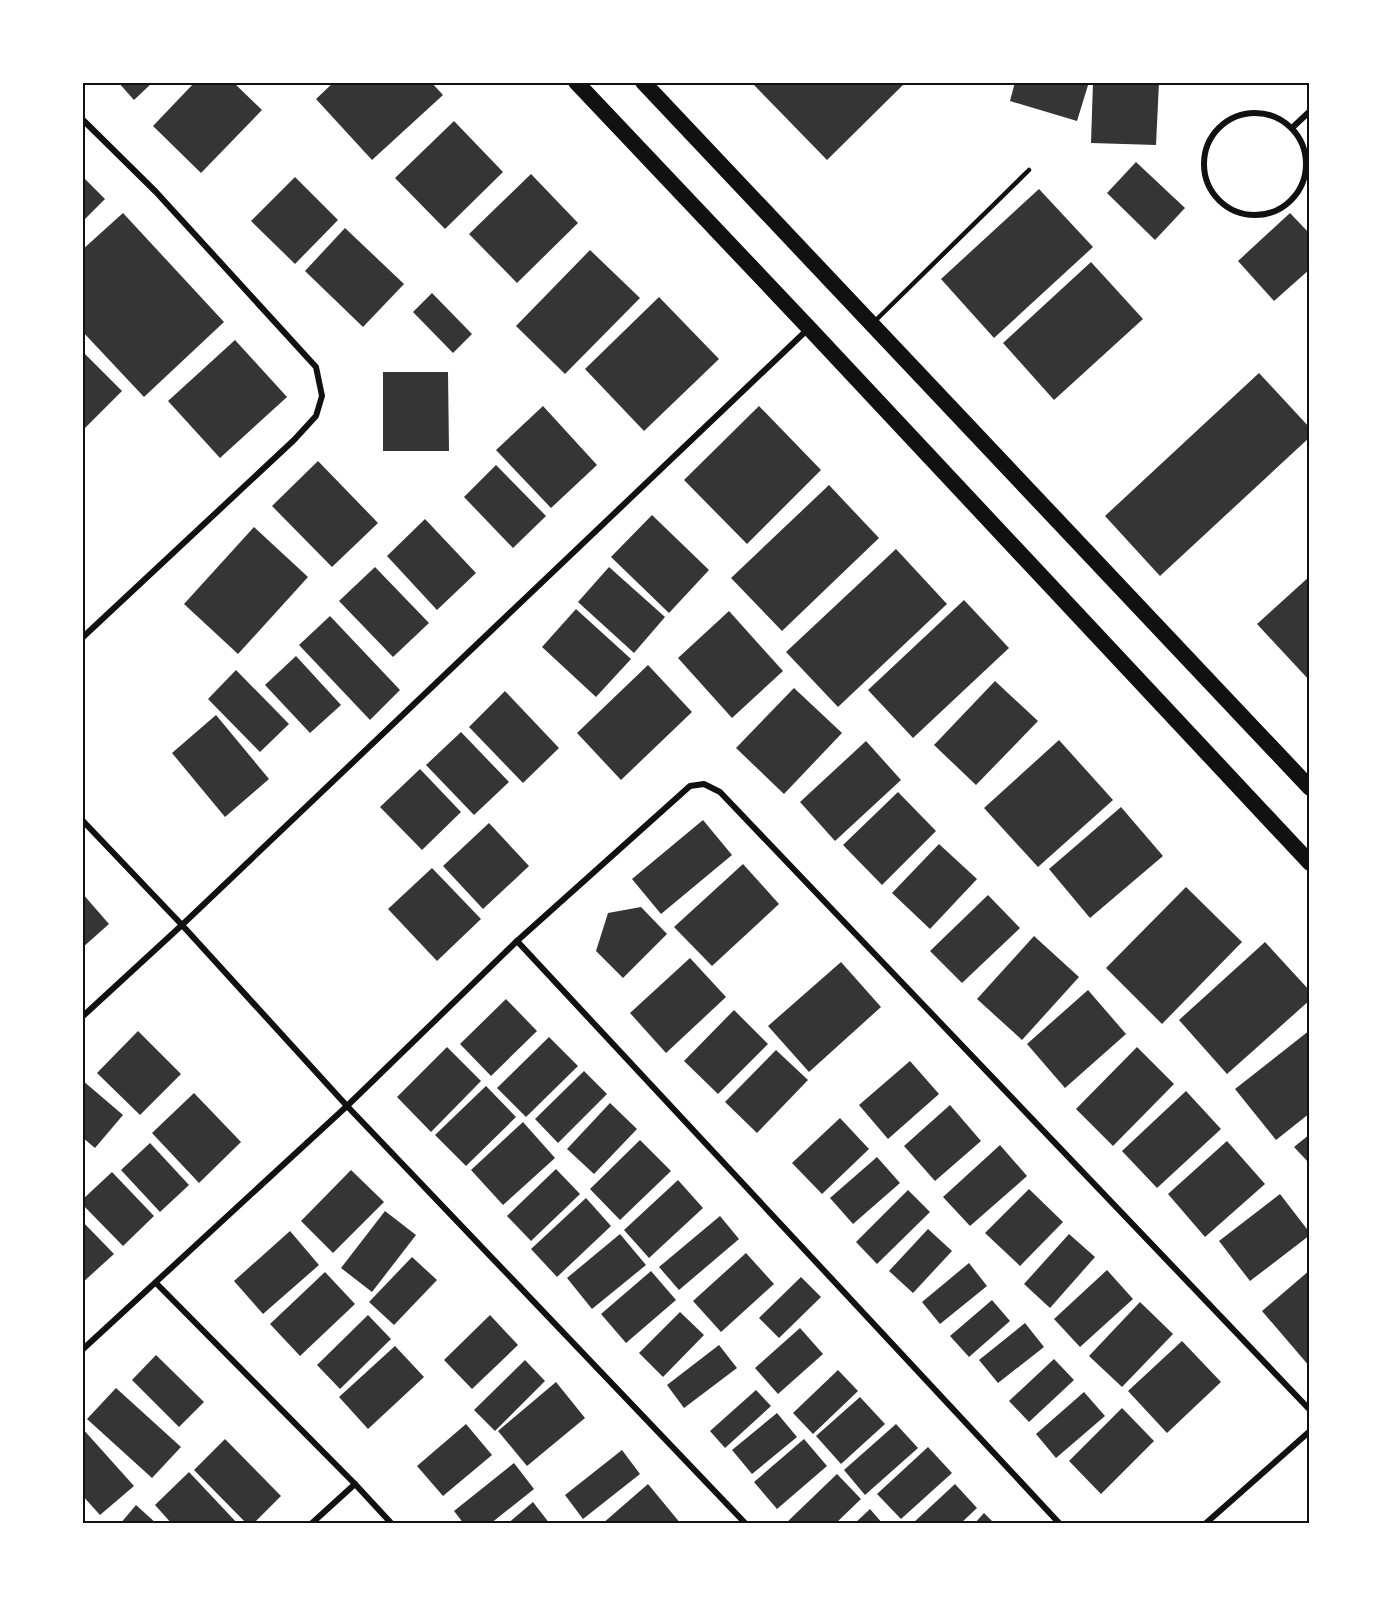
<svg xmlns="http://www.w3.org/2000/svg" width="1392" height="1606" viewBox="0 0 1392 1606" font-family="Poppins,sans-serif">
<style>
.building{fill:#353535}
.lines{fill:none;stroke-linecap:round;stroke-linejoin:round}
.service{stroke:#111;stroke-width:4.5}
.minor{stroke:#111;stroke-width:6}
.trunk{stroke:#111;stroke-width:16}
.neatline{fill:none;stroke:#111;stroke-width:2}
</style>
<rect width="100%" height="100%" fill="#fff"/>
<g class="building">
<polygon points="118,82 153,82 134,100"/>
<polygon points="195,82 233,82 262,110 201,173 153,126"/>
<polygon points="334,82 431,82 443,95 372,160 316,99"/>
<polygon points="757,82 906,82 827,160 754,85"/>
<polygon points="1015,82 1089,82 1077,121 1010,101"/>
<polygon points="1093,82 1159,82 1156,145 1091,143"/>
<polygon points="454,121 503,172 445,229 395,178"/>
<polygon points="1136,162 1185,208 1155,240 1107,193"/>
<polygon points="531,174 578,223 517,283 469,234"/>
<polygon points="82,176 105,199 82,222"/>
<polygon points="295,177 338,220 295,264 251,221"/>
<polygon points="1039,189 1093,247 994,338 941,279"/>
<polygon points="123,213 224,322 144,397 82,331 82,250"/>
<polygon points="1290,213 1310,234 1310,269 1274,301 1238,261"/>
<polygon points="345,228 404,284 363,327 305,271"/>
<polygon points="590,250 640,298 565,374 516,326"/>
<polygon points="1091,262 1143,319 1054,400 1003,343"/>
<polygon points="432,293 472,334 453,353 413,312"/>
<polygon points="659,297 719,359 644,431 585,369"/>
<polygon points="235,340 287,397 220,458 168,401"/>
<polygon points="82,351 122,391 82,431"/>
<polygon points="383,372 448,372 449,451 383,451"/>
<polygon points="1259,373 1310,428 1310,437 1160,576 1105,516"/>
<polygon points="543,406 597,465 551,508 496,450"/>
<polygon points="759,406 821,470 747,544 684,480"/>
<polygon points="318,461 378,523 332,567 272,506"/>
<polygon points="496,465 546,516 513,548 464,497"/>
<polygon points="829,485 879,538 782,631 731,578"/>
<polygon points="652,515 709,570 669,613 611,557"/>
<polygon points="425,519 476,573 437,610 387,556"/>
<polygon points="254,527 308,577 238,654 184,604"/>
<polygon points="896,549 947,604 838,707 786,652"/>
<polygon points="375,567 429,623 393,657 339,601"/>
<polygon points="609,567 665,617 634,653 578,602"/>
<polygon points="1310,576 1310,681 1257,624"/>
<polygon points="964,600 1009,648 913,738 868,690"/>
<polygon points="576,609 631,659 596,697 542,647"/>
<polygon points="729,611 783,671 732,718 678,658"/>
<polygon points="330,616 400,690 370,720 299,645"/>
<polygon points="296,656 341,705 310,733 265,685"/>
<polygon points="648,665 692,712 621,780 577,733"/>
<polygon points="236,670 289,724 260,752 208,699"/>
<polygon points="995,681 1038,721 976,785 934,745"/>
<polygon points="794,688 842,733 784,794 736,748"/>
<polygon points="505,691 559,748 523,783 469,727"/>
<polygon points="216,715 269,779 225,817 172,753"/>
<polygon points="461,732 509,782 474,815 426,765"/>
<polygon points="1059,740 1113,800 1038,867 984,808"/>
<polygon points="866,741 901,780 835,841 800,802"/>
<polygon points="420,769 461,812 422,850 380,807"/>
<polygon points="898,792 936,831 882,885 843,845"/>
<polygon points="1121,807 1163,856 1090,918 1049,869"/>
<polygon points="703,820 732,855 661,914 632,879"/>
<polygon points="489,823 529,866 483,909 443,866"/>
<polygon points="939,844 977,879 930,929 892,893"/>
<polygon points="743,864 779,904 712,966 674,927"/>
<polygon points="432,868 481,919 437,961 388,909"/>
<polygon points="1186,887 1242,942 1162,1024 1106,968"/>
<polygon points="82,893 109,924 82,948"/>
<polygon points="988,895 1020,928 962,983 930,951"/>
<polygon points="641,907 667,934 623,978 596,951 608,913"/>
<polygon points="1034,936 1079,977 1022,1040 977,999"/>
<polygon points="1265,942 1310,991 1310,1000 1227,1074 1179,1020"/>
<polygon points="690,958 726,997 666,1053 630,1013"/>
<polygon points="841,962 881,1007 809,1072 768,1026"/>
<polygon points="1088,990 1126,1034 1065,1088 1027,1044"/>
<polygon points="506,999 537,1031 491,1076 460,1044"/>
<polygon points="734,1010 768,1044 718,1094 684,1061"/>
<polygon points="1310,1030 1310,1113 1276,1140 1235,1089"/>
<polygon points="138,1031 181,1074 140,1115 97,1073"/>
<polygon points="549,1037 578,1066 526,1117 497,1088"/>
<polygon points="447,1047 481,1081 431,1132 397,1097"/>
<polygon points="1137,1047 1174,1084 1113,1146 1076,1109"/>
<polygon points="776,1050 808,1080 757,1133 725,1102"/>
<polygon points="910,1061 939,1094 888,1139 859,1105"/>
<polygon points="584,1071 607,1094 558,1143 535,1119"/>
<polygon points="82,1080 123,1115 95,1148 82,1137"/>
<polygon points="486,1086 516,1117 466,1166 435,1135"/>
<polygon points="1186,1091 1221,1129 1157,1188 1122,1151"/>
<polygon points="194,1093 241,1142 199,1183 152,1133"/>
<polygon points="610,1103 637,1129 594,1174 567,1149"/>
<polygon points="950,1105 981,1141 935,1181 904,1146"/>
<polygon points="840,1118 869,1149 822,1194 792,1163"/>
<polygon points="523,1122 555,1158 503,1205 471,1170"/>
<polygon points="1310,1134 1310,1164 1294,1147"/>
<polygon points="640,1140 671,1171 620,1220 590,1189"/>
<polygon points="1227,1141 1265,1184 1205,1237 1168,1194"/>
<polygon points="150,1143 189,1185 160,1212 121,1170"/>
<polygon points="1000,1145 1027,1176 970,1226 943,1197"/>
<polygon points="877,1157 900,1183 853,1224 830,1198"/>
<polygon points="556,1169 580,1194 531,1241 507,1216"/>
<polygon points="351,1170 384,1202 333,1253 301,1221"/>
<polygon points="112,1172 154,1216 123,1246 82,1204 82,1200"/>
<polygon points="678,1180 703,1208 649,1258 624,1230"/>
<polygon points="1029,1189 1063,1222 1020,1266 985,1233"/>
<polygon points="908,1190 930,1212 877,1264 856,1242"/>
<polygon points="1280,1194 1310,1233 1310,1235 1250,1281 1219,1241"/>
<polygon points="586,1198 611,1226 557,1277 531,1249"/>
<polygon points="385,1211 416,1235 372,1292 341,1268"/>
<polygon points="720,1216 739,1239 679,1290 659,1267"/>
<polygon points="82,1221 114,1254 82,1283"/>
<polygon points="928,1229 952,1251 913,1293 889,1271"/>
<polygon points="290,1231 319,1265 263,1314 234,1281"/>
<polygon points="620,1234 646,1265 592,1309 567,1278"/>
<polygon points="1069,1234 1095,1257 1050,1308 1024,1284"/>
<polygon points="746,1253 774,1284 721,1332 693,1301"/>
<polygon points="412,1257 437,1280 394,1325 369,1302"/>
<polygon points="969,1263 987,1286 940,1324 922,1302"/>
<polygon points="1107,1270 1133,1299 1080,1347 1054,1319"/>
<polygon points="1310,1270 1310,1367 1262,1311"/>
<polygon points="651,1271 676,1300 626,1343 601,1314"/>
<polygon points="325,1272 355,1304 300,1356 270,1324"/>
<polygon points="801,1277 821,1297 779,1338 759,1318"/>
<polygon points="992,1300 1010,1321 969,1357 950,1336"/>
<polygon points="1140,1302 1173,1334 1122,1387 1089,1356"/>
<polygon points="680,1312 704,1335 663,1377 639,1353"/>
<polygon points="368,1315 391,1339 340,1389 317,1365"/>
<polygon points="490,1315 518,1345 472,1389 444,1360"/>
<polygon points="1025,1323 1044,1347 998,1383 979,1360"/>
<polygon points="800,1328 823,1354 778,1394 755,1368"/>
<polygon points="1182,1341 1221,1382 1167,1433 1128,1391"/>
<polygon points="719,1345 737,1368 684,1408 667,1385"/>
<polygon points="395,1346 424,1377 368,1429 339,1397"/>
<polygon points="156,1355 204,1402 179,1427 132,1380"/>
<polygon points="1054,1359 1074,1380 1029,1422 1009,1401"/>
<polygon points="525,1360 545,1381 495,1431 474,1410"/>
<polygon points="838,1370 858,1391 813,1434 793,1413"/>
<polygon points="556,1382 585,1418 527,1466 498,1431"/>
<polygon points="116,1388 181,1447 152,1478 87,1419"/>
<polygon points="756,1390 771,1406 725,1448 710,1431"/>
<polygon points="1084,1392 1105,1416 1056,1458 1036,1434"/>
<polygon points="860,1397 885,1424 841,1464 816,1436"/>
<polygon points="1122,1408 1154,1441 1101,1494 1069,1461"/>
<polygon points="777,1413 797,1437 752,1474 732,1450"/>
<polygon points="466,1424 492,1455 443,1496 417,1466"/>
<polygon points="896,1424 918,1448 865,1495 844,1470"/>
<polygon points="82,1428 134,1486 100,1515 82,1495"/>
<polygon points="225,1439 281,1496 253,1524 247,1524 194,1470"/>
<polygon points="804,1439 827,1466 777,1509 754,1482"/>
<polygon points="928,1447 952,1473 901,1519 877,1494"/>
<polygon points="622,1450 640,1474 583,1519 565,1495"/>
<polygon points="514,1463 534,1489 490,1524 464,1524 454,1511"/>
<polygon points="189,1472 238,1524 172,1524 155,1505"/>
<polygon points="837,1474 861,1499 835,1524 785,1524"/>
<polygon points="648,1484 681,1524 602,1524"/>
<polygon points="955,1484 977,1508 960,1524 912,1524"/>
<polygon points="533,1502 550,1524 507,1524"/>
<polygon points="136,1505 157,1524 120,1524"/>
<polygon points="870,1509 883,1524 854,1524"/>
<polygon points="984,1513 995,1524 974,1524"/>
</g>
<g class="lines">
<polyline class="service" points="875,321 1029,170"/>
<g class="minor">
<circle cx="1255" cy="164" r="51"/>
<polyline points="82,119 156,192 316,367 322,396 316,416 294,440 82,638"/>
<polyline points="1292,128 1310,111"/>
<polyline points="82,820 182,925 347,1106 746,1524"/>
<polyline points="517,941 1060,1524"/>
<polyline points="82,1017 182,925 807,330"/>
<polyline points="156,1283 355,1484 392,1524"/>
<polyline points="82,1350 347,1106 517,941 690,786 704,784 720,792 1310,1410"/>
<polyline points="311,1524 355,1484"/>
<polyline points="1205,1524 1310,1431"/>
</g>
<g class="trunk">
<polyline points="576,82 809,328 1310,863"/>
<polyline points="643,82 1310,788"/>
</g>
</g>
<rect width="1392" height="1606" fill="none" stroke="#ffffff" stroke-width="168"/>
<rect x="84" y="84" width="1224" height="1438" class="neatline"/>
</svg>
